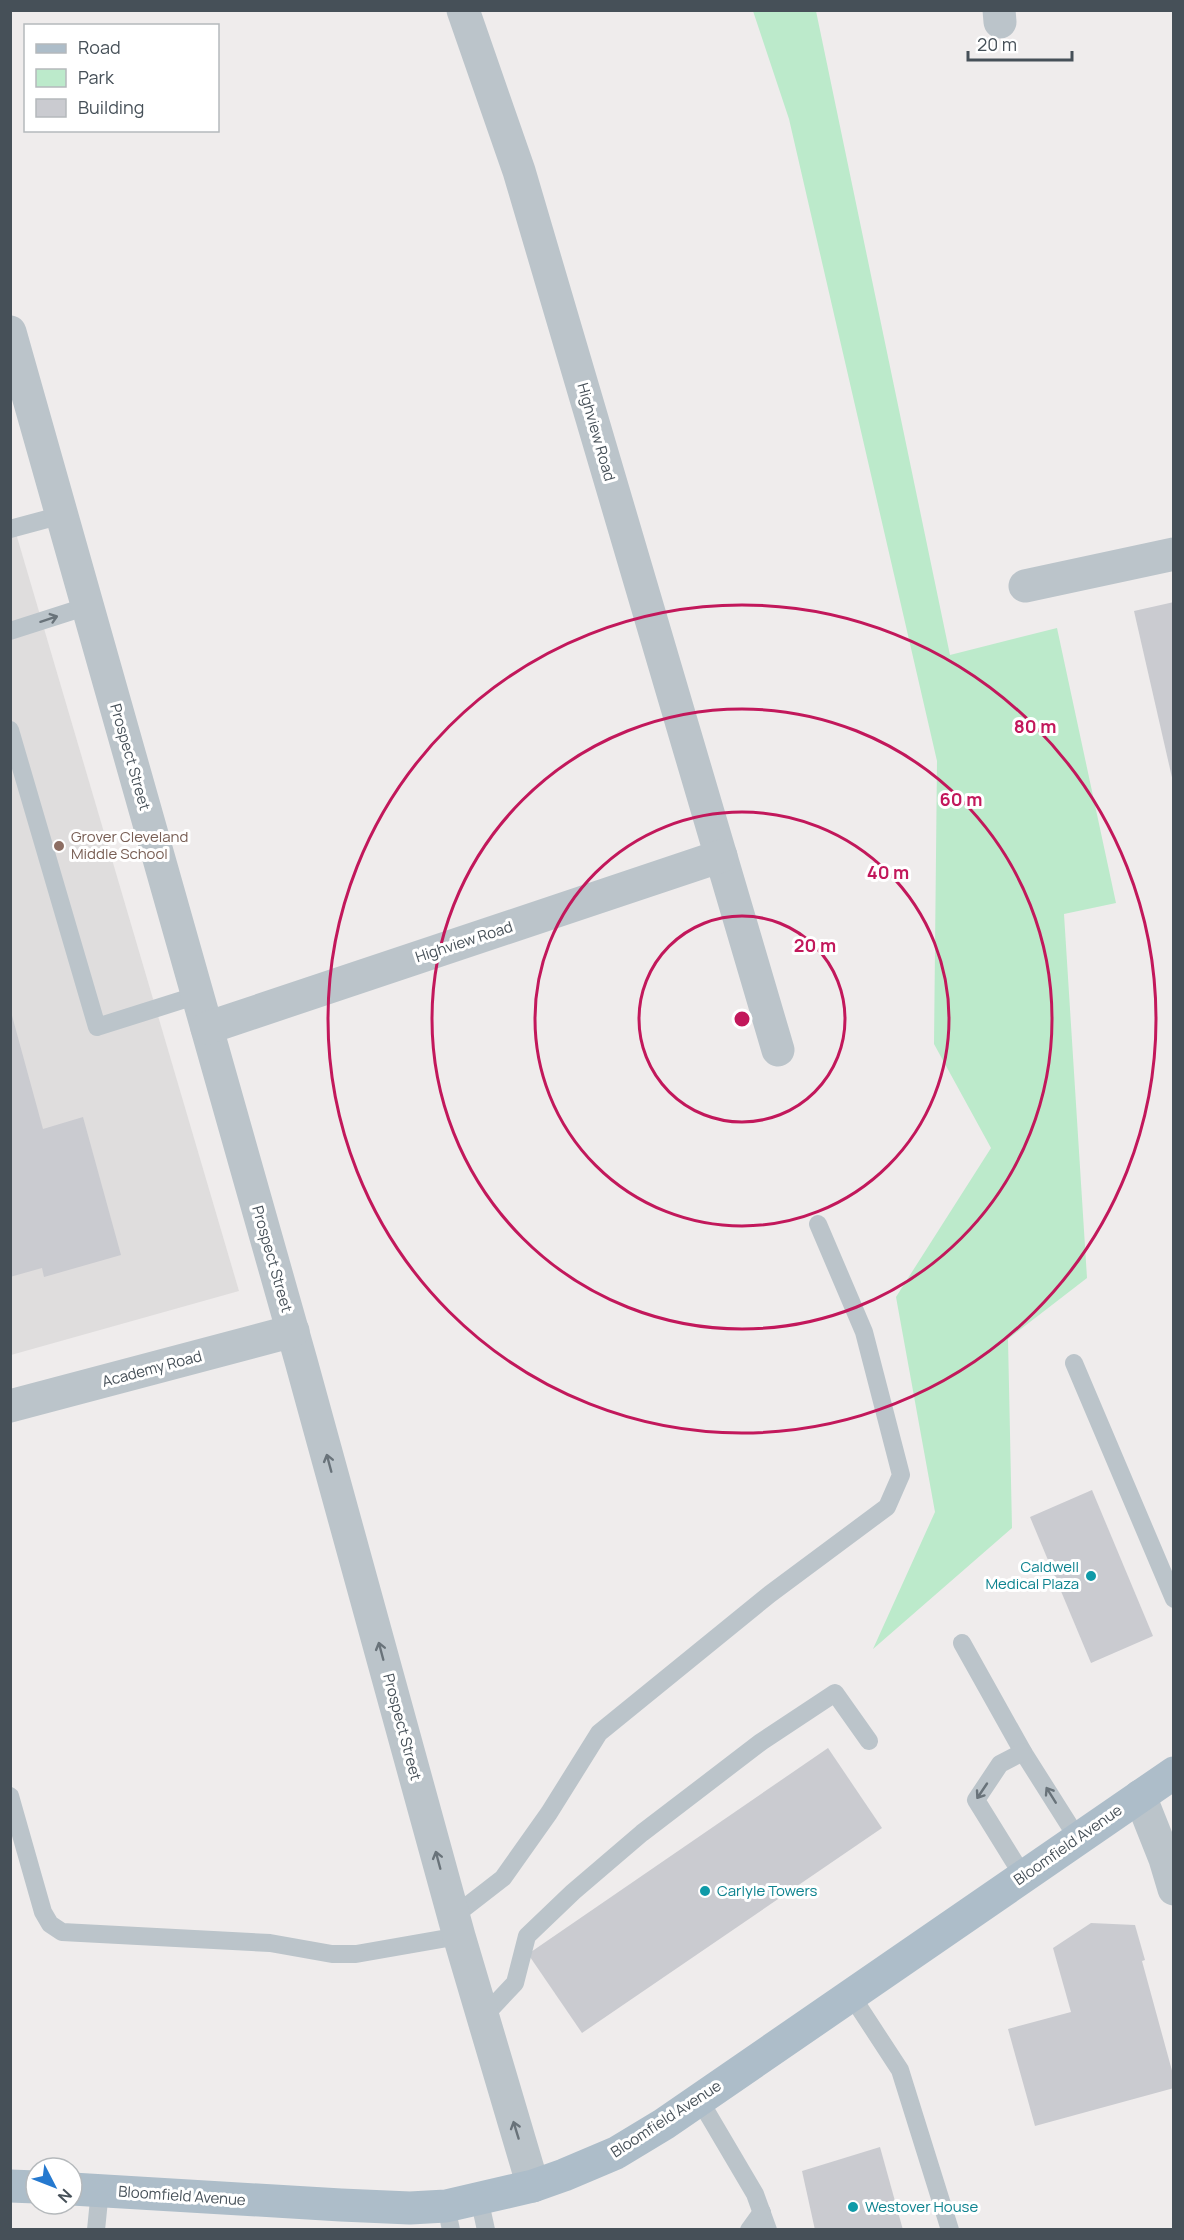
<svg xmlns="http://www.w3.org/2000/svg" width="1184" height="2240" viewBox="0 0 1184 2240" font-family="Manrope,sans-serif">
<style>
.education{fill:#dfdddd}
.green{fill:#bceacb}
.building{fill:#cacbd0}
.lines{fill:none;stroke-linecap:round;stroke-linejoin:round}
.lane{stroke:#bbc4ca;stroke-width:18}
.street{stroke:#bbc4ca;stroke-width:33}
.primary{stroke:#adbdc9;stroke-width:33}
.oneway{stroke:#69737a}
.ring{fill:none;stroke:#c2185b;stroke-width:3}
.education-dot{fill:#8d6e63;stroke:#fff;stroke-width:2}
.culture-dot{fill:#0f9aa8;stroke:#fff;stroke-width:2}
.labels{text-anchor:middle;stroke-width:6;stroke-linejoin:round;paint-order:stroke}
.street-label{font-size:15px;fill:#465058;stroke:#fff}
.education-label{font-size:15px;fill:#785e54;stroke:#fff;text-anchor:start}
.culture-label{font-size:15px;fill:#0d838f;stroke:#fff;text-anchor:start}
.centre{fill:#c2185b;stroke:#fff;stroke-width:3}
.ring-label{font-size:18px;text-anchor:middle;font-weight:bold;fill:#c2185b;stroke:#fff;stroke-width:6;stroke-linejoin:round;paint-order:stroke}
</style>
<rect width="100%" height="100%" fill="#efecec"/>
<polygon class="education" points="10,513 239,1291 11,1355 10,1355"/>
<polygon class="green" points="753,11 816,11 950,655 1057,628 1116,903 1064,914 1087,1278 1008,1339 1012,1528 873,1649 935,1512 896,1297 991,1148 934,1044 937,761 789,119"/>
<g class="building">
<polygon points="1174,602 1174,782 1173,782 1134,611"/>
<polygon points="11,1012 43,1129 83,1117 121,1255 44,1277 42,1268 10,1277"/>
<polygon points="1092,1490 1153,1636 1091,1663 1030,1517"/>
<polygon points="828,1748 882,1828 582,2033 528,1954"/>
<polygon points="1091,1923 1135,1925 1145,1960 1142,1961 1174,2078 1174,2088 1035,2126 1008,2029 1071,2012 1053,1948"/>
<polygon points="880,2147 903,2230 815,2230 802,2171"/>
</g>
<g class="lines">
<g class="lane">
<polyline points="10,529 62,515"/>
<polyline points="10,631 88,606"/>
<polyline points="10,730 97,1027 198,995"/>
<polyline points="1074,1363 1174,1599"/>
<polyline points="962,1643 1023,1752 1078,1839"/>
<polyline points="1023,1752 1000,1764 976,1800 1023,1876"/>
<polyline points="10,1796 43,1912 50,1924 62,1932 270,1943 332,1954 356,1954 459,1936"/>
<polyline points="454,1916 503,1878 549,1813 599,1733 770,1594 887,1507 901,1475 864,1332 818,1224"/>
<polyline points="851,1995 900,2070 950,2230"/>
<polyline points="483,2017 515,1983 527,1936 573,1892 642,1833 761,1742 835,1693 869,1741"/>
<polyline points="699,2099 755,2194 768,2230"/>
<polyline points="479,2198 486,2230"/>
<polyline points="446,2206 451,2230"/>
<polyline points="96,2230 100,2190"/>
<polyline points="749,2230 762,2212"/>
</g>
<g class="street">
<polyline points="463,10 519,171 778,1050"/>
<polyline points="999,10 1000,22"/>
<polyline points="10,332 301,1361 459,1936 533,2186"/>
<polyline points="1025,586 1174,554"/>
<polyline points="207,1028 721,856"/>
<polyline points="10,1406 293,1331"/>
<polyline points="1140,1796 1165,1859 1174,1889"/>
</g>
<g class="primary">
<polyline points="10,2186 36,2187"/>
<polyline points="72,2189 341,2205 410,2208 446,2206 533,2186 564,2175 616,2153 664,2124 1174,1773"/>
</g>
</g>
<defs><path id="oneway-shaft" d="M-6 0H5M1.5-3L5.5 0L1.5 3" fill="none" stroke-width="1.6" stroke-linecap="round" stroke-linejoin="round" transform="scale(1.5)"/></defs>
<g class="oneway">
<use href="#oneway-shaft" transform="translate(49 619) rotate(-18)"/>
<use href="#oneway-shaft" transform="translate(329 1463) rotate(-105)"/>
<use href="#oneway-shaft" transform="translate(381 1651) rotate(-105)"/>
<use href="#oneway-shaft" transform="translate(982 1791) rotate(124)"/>
<use href="#oneway-shaft" transform="translate(1051 1795) rotate(-122)"/>
<use href="#oneway-shaft" transform="translate(438 1860) rotate(-105)"/>
<use href="#oneway-shaft" transform="translate(516 2130) rotate(-107)"/>
</g>
<g class="ring">
<circle cx="742" cy="1019" r="103"/>
<circle cx="742" cy="1019" r="207"/>
<circle cx="742" cy="1019" r="310"/>
<circle cx="742" cy="1019" r="414"/>
</g>
<circle class="education-dot" cx="59" cy="846" r="6"/>
<g class="culture-dot">
<circle cx="1091" cy="1576" r="6"/>
<circle cx="705" cy="1891" r="6"/>
<circle cx="853" cy="2207" r="6"/>
</g>
<g class="labels">
<g class="street-label">
<text transform="translate(596 432) rotate(74)" y="5">Highview Road</text>
<text transform="translate(130 757) rotate(74)" y="5">Prospect Street</text>
<text transform="translate(464 942) rotate(-18)" y="5">Highview Road</text>
<text transform="translate(272 1259) rotate(74)" y="5">Prospect Street</text>
<text transform="translate(152 1369) rotate(-15)" y="5">Academy Road</text>
<text transform="translate(402 1727) rotate(75)" y="5">Prospect Street</text>
<text transform="translate(1068 1845) rotate(-35)" y="5">Bloomfield Avenue</text>
<text transform="translate(666 2119) rotate(-33)" y="5">Bloomfield Avenue</text>
<text transform="translate(182 2196) rotate(4)" y="5">Bloomfield Avenue</text>
</g>
<g class="education-label">
<text x="71" y="842">Grover Cleveland<tspan x="71" dy="17">Middle School</tspan></text>
</g>
<g class="culture-label">
<text x="1079" y="1572" text-anchor="end">Caldwell<tspan x="1079" dy="17">Medical Plaza</tspan></text>
<text x="717" y="1896">Carlyle Towers</text>
<text x="865" y="2212">Westover House</text>
</g>
</g>
<circle cx="742" cy="1019" r="9" class="centre"/>
<g class="ring-label">
<text x="1035" y="733">80 m</text>
<text x="961" y="806">60 m</text>
<text x="888" y="879">40 m</text>
<text x="815" y="952">20 m</text>
</g>
<rect width="1184" height="2240" fill="none" stroke="#465058" stroke-width="24"/>
<rect x="24" y="24" width="195" height="108" fill="#ffffff" stroke="#b5b9bc" stroke-width="1.5"/>
<rect x="36" y="44" width="30" height="9" fill="#adbdc9" stroke="#b5b9bc" stroke-width="1.5"/>
<text x="78" y="54" font-size="18" fill="#465058">Road</text>
<rect x="36" y="69" width="30" height="18" fill="#bceacb" stroke="#b5b9bc" stroke-width="1.5"/>
<text x="78" y="84" font-size="18" fill="#465058">Park</text>
<rect x="36" y="99" width="30" height="18" fill="#cacbd0" stroke="#b5b9bc" stroke-width="1.5"/>
<text x="78" y="114" font-size="18" fill="#465058">Building</text>
<g transform="translate(54 2186) rotate(132)"><circle r="28" fill="#ffffff" stroke="#b5b9bc" stroke-width="1.5"/>
<path d="M0-4.5L10 22L0 15L-10 22Z" fill="#2579cf"/>
<text y="-9" font-size="16" font-weight="bold" text-anchor="middle" fill="#465058">N</text>
</g>
<path d="M968 51v9h104v-9" fill="none" stroke="#465058" stroke-width="3"/>
<text x="977" y="51" font-size="18" fill="#465058" stroke="#ffffff" stroke-width="4.5" paint-order="stroke">20 m</text>
</svg>
